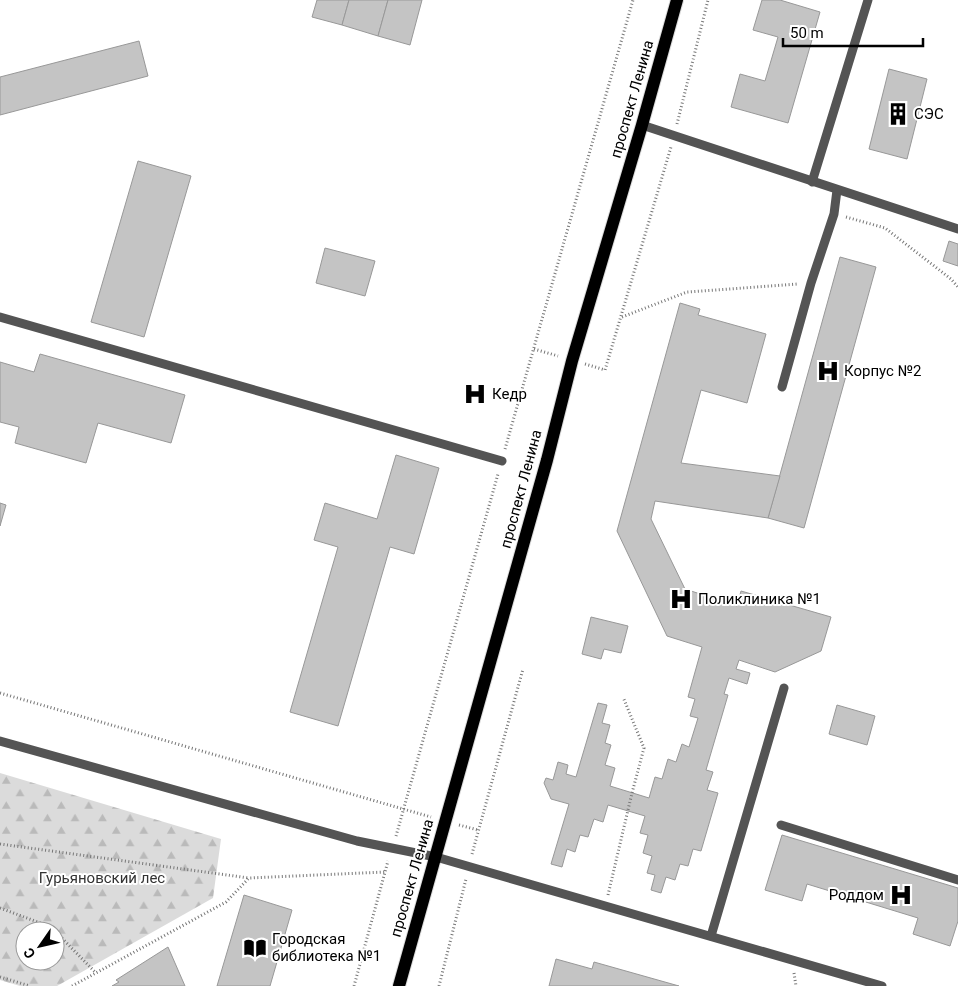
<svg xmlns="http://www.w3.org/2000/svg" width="958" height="986" viewBox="0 0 958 986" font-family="Roboto,sans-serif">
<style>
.forest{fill:url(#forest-firs);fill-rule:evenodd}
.building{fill:#c4c4c4;stroke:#989898}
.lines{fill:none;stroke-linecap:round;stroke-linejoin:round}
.primary-casing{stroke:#dbdbdb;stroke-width:14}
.path{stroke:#767676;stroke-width:3;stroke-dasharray:1 2.5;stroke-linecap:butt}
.lane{stroke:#545454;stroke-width:9}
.primary{stroke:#000;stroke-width:12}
.labels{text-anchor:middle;stroke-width:4;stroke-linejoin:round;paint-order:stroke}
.street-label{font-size:15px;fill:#000;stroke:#fff}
.poi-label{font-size:15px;fill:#000;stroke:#fff;text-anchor:start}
.park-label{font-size:15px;fill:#323232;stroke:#fff}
</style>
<defs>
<pattern id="forest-firs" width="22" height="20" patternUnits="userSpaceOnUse" patternTransform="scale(1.25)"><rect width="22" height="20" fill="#dbdbdb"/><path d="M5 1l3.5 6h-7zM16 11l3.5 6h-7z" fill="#bababa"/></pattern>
</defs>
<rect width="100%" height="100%" fill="#fff"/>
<path class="forest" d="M0,773l221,66 -8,59 -156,88h-37l-20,-6zM25,931h30v30h-30z"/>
<g class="building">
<polygon points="317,0 349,0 342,25 312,17"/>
<polygon points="349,0 388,0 378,36 342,25"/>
<polygon points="388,0 422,0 410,45 378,36"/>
<polygon points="762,0 780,0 820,12 788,123 731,107 740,74 765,81 778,37 753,30"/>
<polygon points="139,41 148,76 0,115 0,77"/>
<polygon points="889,69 927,79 907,159 869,149"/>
<polygon points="138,161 191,176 144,337 91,322"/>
<polygon points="949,241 958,244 958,266 943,261"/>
<polygon points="325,248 375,261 365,296 316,283"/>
<polygon points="840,257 876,267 804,528 768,518"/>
<polygon points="680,303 700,309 698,315 766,334 747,403 701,390 681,463 780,476 768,518 655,501 651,519 685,589 737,606 741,591 831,617 821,651 775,672 739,660 736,669 750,673 747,684 729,678 724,694 728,695 706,770 713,772 707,790 718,793 701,851 693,849 688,866 680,864 675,880 666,877 661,893 651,890 655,875 647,873 652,856 643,853 648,835 640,833 645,816 608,805 603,822 594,819 588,837 580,835 575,852 567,849 562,867 551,864 569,804 551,799 544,783 546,778 553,780 558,762 568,765 566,774 576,777 598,703 607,705 602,723 610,725 605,743 611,745 605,765 615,768 610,786 649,798 655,777 662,779 668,759 676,762 682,744 689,747 698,718 690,716 695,699 688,697 702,647 667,636 617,531"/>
<polygon points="40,354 185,395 171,443 98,423 86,463 15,443 19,427 0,422 0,362 34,372"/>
<polygon points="396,455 439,468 414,554 390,547 338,726 290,712 338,547 314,540 325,503 377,519"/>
<polygon points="0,503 6,505 0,526"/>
<polygon points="591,617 628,626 621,653 604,649 601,659 582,654"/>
<polygon points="837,705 875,716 867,745 829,734"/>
<polygon points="782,835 958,888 958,921 950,946 913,934 918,918 807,884 802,901 765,890"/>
<polygon points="244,895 292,910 270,986 217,986"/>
<polygon points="168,947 185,986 112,986 119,982 116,980"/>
<polygon points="556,959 592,969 594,962 679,986 549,986"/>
</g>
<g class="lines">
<defs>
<polyline id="primary" points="399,986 547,460 572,361 642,125 677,0"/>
</defs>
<use href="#primary" class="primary-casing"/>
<g class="path">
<polyline points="677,124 708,0"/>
<polyline points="846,217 885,228 951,279 958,287"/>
<polyline points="622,317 687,292 798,284"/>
<polyline points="534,349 558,356"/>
<polyline points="585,364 605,370 671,147"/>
<polyline points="505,449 633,0"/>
<polyline points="0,693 431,817"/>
<polyline points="459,825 478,830"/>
<polyline points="396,836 498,474"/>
<polyline points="0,844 249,878"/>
<polyline points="472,854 523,669"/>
<polyline points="608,895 632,793 644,748 623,697"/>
<polyline points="0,908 51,927 96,973"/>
<polyline points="794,973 796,986"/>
<polyline points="0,977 30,986"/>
<polyline points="72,986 226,902 249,878 385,872"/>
<polyline points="354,986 388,861"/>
<polyline points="439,986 466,879"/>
</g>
<g class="lane">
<polyline points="642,125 958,229"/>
<polyline points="812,182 868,0"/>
<polyline points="0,317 502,461"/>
<polyline points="782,387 811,283 834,214 837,190"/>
<polyline points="0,741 357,841 436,857 882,986"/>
<polyline points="781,825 958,880"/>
<polyline points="711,936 784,688"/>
</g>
<use href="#primary" class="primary"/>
</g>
<defs>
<symbol id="building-bare" viewBox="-9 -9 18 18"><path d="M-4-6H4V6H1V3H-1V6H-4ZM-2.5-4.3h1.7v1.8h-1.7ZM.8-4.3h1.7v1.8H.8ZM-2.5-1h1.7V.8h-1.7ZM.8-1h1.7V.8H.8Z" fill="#000" stroke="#fff" stroke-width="2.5" paint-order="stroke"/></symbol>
<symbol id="hospital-bare" viewBox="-9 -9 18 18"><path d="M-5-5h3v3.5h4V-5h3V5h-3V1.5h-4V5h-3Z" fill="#000" stroke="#fff" stroke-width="2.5" paint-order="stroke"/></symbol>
<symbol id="library-bare" viewBox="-9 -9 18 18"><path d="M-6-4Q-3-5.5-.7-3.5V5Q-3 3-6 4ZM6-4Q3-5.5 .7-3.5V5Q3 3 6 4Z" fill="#000" stroke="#fff" stroke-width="2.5" paint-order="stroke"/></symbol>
</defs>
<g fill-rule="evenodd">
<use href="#building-bare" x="882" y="98" width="32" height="32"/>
<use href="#hospital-bare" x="812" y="355" width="32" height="32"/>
<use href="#hospital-bare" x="459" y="378" width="32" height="32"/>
<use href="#hospital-bare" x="665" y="583" width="32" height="32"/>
<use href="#hospital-bare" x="885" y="879" width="32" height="32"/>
<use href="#library-bare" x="239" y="932" width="32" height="32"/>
</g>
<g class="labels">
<g class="street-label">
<text transform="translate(632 99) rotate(-74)" y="5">проспект Ленина</text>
<text transform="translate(521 489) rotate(-75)" y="5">проспект Ленина</text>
<text transform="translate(412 878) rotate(-74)" y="5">проспект Ленина</text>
</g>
<g class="poi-label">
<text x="914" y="119">СЭС</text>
<text x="844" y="376">Корпус №2</text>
<text x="492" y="399">Кедр</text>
<text x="698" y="604">Поликлиника №1</text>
<text x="884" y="900" text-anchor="end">Роддом</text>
<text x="272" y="944">Городская<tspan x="272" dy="17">библиотека №1</tspan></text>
</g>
<g class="park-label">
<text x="102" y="883">Гурьяновский лес</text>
</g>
</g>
<g transform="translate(40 946) rotate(236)"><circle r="24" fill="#ffffff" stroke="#999999"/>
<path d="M0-4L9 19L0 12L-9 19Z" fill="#000000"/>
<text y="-8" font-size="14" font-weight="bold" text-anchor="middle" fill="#000000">С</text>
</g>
<path d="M783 38v8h140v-8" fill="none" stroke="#000000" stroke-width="2.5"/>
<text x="790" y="38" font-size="15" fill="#000000" stroke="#ffffff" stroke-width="4" paint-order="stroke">50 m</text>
</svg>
